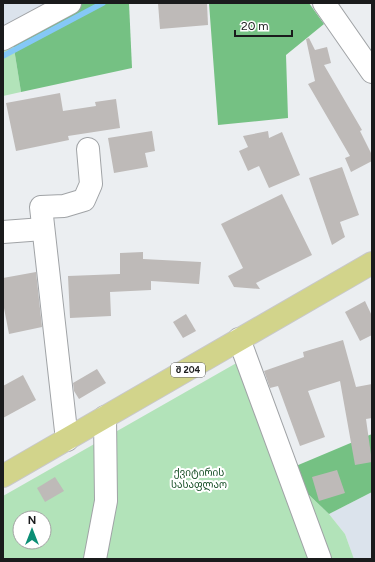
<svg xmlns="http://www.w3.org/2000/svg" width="375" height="562" viewBox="0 0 375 562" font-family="Figtree,'Noto Sans Georgian',sans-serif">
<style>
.built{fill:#dbe3ec}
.green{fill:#b2e3b9;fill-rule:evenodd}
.forest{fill:#75c183}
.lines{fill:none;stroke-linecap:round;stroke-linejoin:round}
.stream{stroke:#85c8f6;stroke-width:5.5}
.building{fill:#bebab8}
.minor-casing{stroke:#a0a3a6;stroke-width:24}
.major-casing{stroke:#c8c8c9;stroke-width:24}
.minor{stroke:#fff;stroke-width:22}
.major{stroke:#d2d48b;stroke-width:22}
.labels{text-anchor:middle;stroke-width:4;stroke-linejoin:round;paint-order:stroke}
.shield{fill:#fff;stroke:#5f5f60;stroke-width:1}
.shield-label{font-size:9px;font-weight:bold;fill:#1a1b1c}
.park-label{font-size:10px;fill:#195028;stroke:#fff}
</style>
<rect width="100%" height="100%" fill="#ebeef1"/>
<g class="built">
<polygon points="3,3 52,3 3,28"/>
<polygon points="372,492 372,559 354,559 345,534 329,514"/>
</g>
<g class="green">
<polygon points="12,36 21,92 3,96 3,40"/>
<path d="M240,361l44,110 45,43 16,20 9,25h-351v-63zM20,518h24v24h-24z"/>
</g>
<g class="forest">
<polygon points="78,3 129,3 132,68 21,92 12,36"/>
<polygon points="209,3 309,3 324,24 286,55 288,118 218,125"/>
<polygon points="372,434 372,492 329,514 284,471"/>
</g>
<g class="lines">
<polyline class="stream" points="3,56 103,3"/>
</g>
<g class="building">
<polygon points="158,3 207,3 208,25 160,29"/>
<polygon points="309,38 315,50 327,47 331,63 324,65 362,130 360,131 372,155 372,161 351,172 345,158 350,156 308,84 315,81 306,39"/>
<polygon points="60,93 63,111 96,106 95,102 116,99 120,128 68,136 69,140 16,151 6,103"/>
<polygon points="152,131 155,151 145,153 148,167 114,173 108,138"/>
<polygon points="268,131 269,138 282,132 300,175 269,188 259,166 248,171 239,151 248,147 243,136"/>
<polygon points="342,167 359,215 340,222 345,237 332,245 309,178"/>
<polygon points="282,194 312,255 256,283 260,289 234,287 228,276 243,268 221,224"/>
<polygon points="143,252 143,259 201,262 199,284 151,281 151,290 110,292 111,316 70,318 68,276 120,274 120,253"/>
<polygon points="36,272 42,327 9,334 3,303 3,278"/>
<polygon points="365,301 372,316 372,335 360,341 345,312"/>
<polygon points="186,314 196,331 183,338 173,322"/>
<polygon points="343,340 356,387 372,384 372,418 366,419 372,462 355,465 340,381 308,391 325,437 300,446 278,386 270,388 264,371 304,357 303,352"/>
<polygon points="97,369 106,383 79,399 74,391 73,383"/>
<polygon points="23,375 36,400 3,418 3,386"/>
<polygon points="337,470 345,493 319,501 312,477"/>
<polygon points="55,477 64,491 45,502 37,488"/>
</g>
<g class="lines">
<defs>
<g id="minor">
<polyline points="324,3 372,72"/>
<polyline points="3,39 70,3"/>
<polyline points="3,232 43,229"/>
<polyline points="239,339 320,559"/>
<polyline points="67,440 41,207 64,206 84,200 91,184 88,149"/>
<polyline points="95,559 106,501 105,417"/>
</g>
<polyline id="major" points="3,476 372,263"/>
</defs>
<use href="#minor" class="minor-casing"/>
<use href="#major" class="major-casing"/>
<use href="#minor" class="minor"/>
<use href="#major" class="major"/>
</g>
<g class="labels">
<rect class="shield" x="171" y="363" width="34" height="14" rx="3"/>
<g class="shield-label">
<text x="188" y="373">შ 204</text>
</g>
<g class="park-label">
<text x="199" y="476">ქვიტირის<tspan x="199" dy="12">სასაფლაო</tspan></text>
</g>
</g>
<rect width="375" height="562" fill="none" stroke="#1a1b1c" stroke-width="8"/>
<g transform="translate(32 530)"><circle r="19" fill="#ffffff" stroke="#a3a4a4"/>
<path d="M0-3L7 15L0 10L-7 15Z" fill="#0b8e75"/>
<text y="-6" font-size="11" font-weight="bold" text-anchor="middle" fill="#1a1b1c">N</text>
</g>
<path d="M235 30v6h57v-6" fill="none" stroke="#1a1b1c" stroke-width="2"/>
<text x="241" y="30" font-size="12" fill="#1a1b1c" stroke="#ffffff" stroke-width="3" paint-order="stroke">20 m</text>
</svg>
